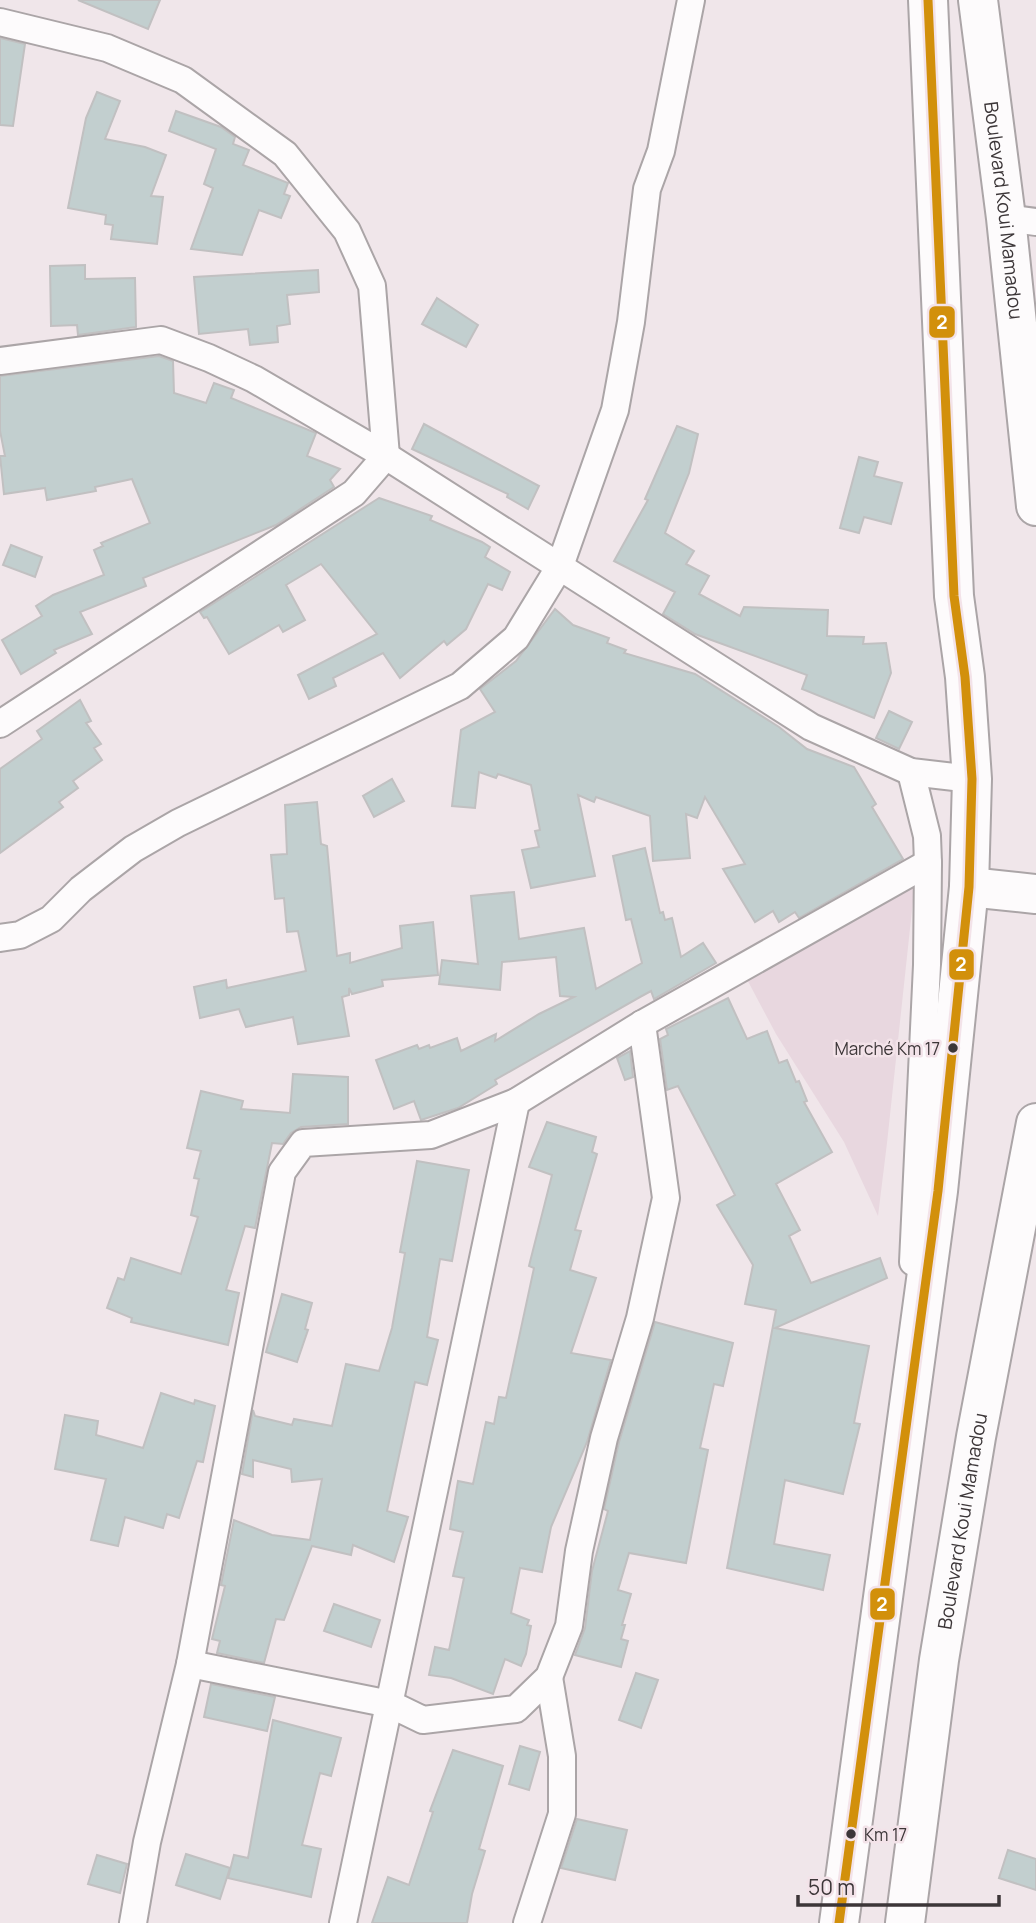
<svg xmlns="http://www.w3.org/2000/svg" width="1036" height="1923" viewBox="0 0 1036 1923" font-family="Manrope,sans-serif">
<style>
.built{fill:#e8d7df}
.building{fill:#c2cfcf;stroke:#c1c0c1;stroke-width:2}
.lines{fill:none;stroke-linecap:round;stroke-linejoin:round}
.street-casing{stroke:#aba5a7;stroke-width:30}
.primary-casing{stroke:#aba5a7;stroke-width:42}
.street{stroke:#fdfbfc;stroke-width:26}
.primary{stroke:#fdfbfc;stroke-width:38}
.bus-1-casing{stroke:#f3e3e9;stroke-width:14}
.bus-1{stroke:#d2900b;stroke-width:9}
.bus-dot{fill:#3c3638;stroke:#f3e3e9;stroke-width:2.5}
.labels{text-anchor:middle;stroke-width:5;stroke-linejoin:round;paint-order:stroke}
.bus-label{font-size:17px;fill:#3c3638;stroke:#f3e3e9;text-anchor:end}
.street-label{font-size:19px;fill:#3c3638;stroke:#f3e3e9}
.line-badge{stroke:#f3e3e9;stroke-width:2.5}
.badge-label{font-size:19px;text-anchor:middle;font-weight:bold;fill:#fff}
</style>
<rect width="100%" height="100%" fill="#f0e6ea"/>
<polygon class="built" points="915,882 887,1143 878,1216 844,1142 776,1034 742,970"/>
<g class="building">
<polygon points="78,0 160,0 148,29"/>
<polygon points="0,38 25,44 13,126 0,125"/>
<polygon points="97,92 120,101 105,139 145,147 166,155 151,196 163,197 157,244 111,239 113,225 105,224 106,215 68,208 86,118"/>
<polygon points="176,111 221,127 235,137 233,144 249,150 243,165 288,183 284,194 290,196 281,218 259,210 242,255 191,249 213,188 204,184 216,149 169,131"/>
<polygon points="85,265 85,279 135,278 136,327 78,335 77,325 51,326 50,266"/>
<polygon points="318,270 319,292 287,295 290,324 277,326 278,342 250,345 248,329 199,334 194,277"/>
<polygon points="437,298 478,325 466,347 422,324"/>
<polygon points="159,356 173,361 174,393 206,403 214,383 234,390 231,398 316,433 307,456 340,469 330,480 334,487 276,525 143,578 146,586 80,612 92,634 54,650 56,653 21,674 2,640 42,616 36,606 53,595 104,575 94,550 103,546 101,543 150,523 132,479 95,487 96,491 47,500 45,488 4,494 0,456 5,456 0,431 0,376"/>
<polygon points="424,424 539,486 528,509 507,497 508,494 412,449"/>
<polygon points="677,426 698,434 689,473 665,533 694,551 686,564 709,576 699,594 740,616 744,607 828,610 827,636 864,637 863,644 886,643 891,673 874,718 802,689 807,675 695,634 663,614 675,592 614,561 648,500 645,499"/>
<polygon points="859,457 878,462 874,476 902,483 891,524 864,517 859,533 840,528"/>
<polygon points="379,498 432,516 430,520 482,542 490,547 485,557 510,572 502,590 488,584 466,629 447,645 444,641 400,678 383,653 333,678 336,686 309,699 298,675 377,634 321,564 286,585 305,620 283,632 279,625 229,654 207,617 204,618 200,612"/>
<polygon points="11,545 42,557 35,577 3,565"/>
<polygon points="555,609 573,625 609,638 607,643 626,650 624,653 695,674 779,727 807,749 854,767 876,804 872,807 903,859 799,918 795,912 779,922 773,911 755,922 723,869 745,864 705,797 697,818 686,814 690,858 653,861 650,816 596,797 594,802 578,795 595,876 531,888 522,850 539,847 535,831 540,830 531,785 498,774 496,778 479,772 475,808 452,806 461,730 495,712 480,689 516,661"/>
<polygon points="80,700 91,721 86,723 101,744 94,748 102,760 73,781 78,788 59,802 63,807 0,853 0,769 42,739 37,731"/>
<polygon points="889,711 912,722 899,749 876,738"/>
<polygon points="392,779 404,801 374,817 363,796"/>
<polygon points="317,802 321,844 327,846 337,956 350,953 350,963 402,948 400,926 433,922 438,975 382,980 383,986 352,994 349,988 349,995 342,997 349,1036 298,1044 293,1017 246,1027 239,1009 200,1018 194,987 226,980 227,988 306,971 298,931 287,932 284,898 275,899 271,855 287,854 285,805"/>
<polygon points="645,848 660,913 663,912 665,920 672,918 681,957 703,943 716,963 654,999 651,991 640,997 495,1080 497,1084 458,1108 421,1120 414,1101 394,1109 376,1060 417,1045 419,1049 429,1045 430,1048 457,1038 461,1051 496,1034 495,1041 539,1014 574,997 560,996 556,957 502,962 500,990 439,984 442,960 478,964 471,896 514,892 519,939 584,928 596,989 642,963 631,919 626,920 613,856"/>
<polygon points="728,998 747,1039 767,1031 779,1063 787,1060 796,1082 799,1081 807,1101 804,1102 832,1152 776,1184 800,1230 789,1236 811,1283 880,1258 887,1278 775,1328 869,1346 854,1423 860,1424 843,1494 785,1480 774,1544 830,1555 823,1590 727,1568 776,1310 745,1304 753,1265 717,1205 735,1195 678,1086 667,1090 660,1039 668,1035 666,1029"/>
<polygon points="630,1051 633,1077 625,1080 617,1058"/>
<polygon points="293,1074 348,1077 348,1124 301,1127 291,1133 283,1144 272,1143 255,1228 245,1226 226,1290 239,1293 228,1345 131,1322 132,1318 107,1308 118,1278 124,1280 131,1258 181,1274 198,1217 191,1215 199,1179 194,1178 201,1151 187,1148 201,1091 243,1101 241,1109 290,1113"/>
<polygon points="547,1122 596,1137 592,1152 597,1154 575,1230 581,1231 570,1270 596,1278 571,1353 611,1360 587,1442 551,1527 542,1572 520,1568 511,1613 529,1620 527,1625 531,1626 526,1654 521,1666 505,1659 493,1694 451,1678 429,1675 435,1647 449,1650 464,1578 453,1576 463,1532 450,1529 458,1481 473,1484 486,1422 494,1424 499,1397 506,1398 534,1268 529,1266 552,1175 529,1167"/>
<polygon points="417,1161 469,1170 452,1261 440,1259 427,1337 438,1340 427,1385 415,1382 387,1511 408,1517 394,1562 353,1545 351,1555 312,1546 284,1620 276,1619 264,1663 217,1653 220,1641 212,1639 225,1586 221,1585 234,1520 272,1535 310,1540 322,1479 292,1482 291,1469 253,1460 253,1477 242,1474 253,1410 255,1416 292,1425 294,1419 332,1426 346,1364 379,1371 392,1328 405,1253 400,1252"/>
<polygon points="282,1294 312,1303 305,1329 308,1330 297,1362 266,1352"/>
<polygon points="655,1322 733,1343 723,1386 714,1384 700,1448 708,1450 686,1563 629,1553 618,1590 631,1594 622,1625 625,1625 621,1639 628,1641 621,1667 575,1655 585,1628 592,1571 608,1511 604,1509 619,1442"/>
<polygon points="161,1393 194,1404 195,1400 215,1406 203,1462 197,1461 179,1518 167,1514 163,1528 125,1517 118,1546 91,1540 106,1479 55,1469 65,1415 98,1421 96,1435 143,1448"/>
<polygon points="334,1604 380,1620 371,1647 324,1631"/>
<polygon points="636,1673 658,1680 641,1728 619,1720"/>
<polygon points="211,1684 275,1697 267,1731 204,1717"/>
<polygon points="273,1720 341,1738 331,1776 320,1773 302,1845 321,1849 311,1897 228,1878 234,1855 248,1858"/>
<polygon points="520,1746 540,1752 529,1790 509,1784"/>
<polygon points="453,1750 503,1766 479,1849 485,1851 472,1894 467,1923 372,1923 388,1877 409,1885 433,1812 430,1811"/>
<polygon points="577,1819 627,1830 615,1880 561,1868"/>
<polygon points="1008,1850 1036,1859 1036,1890 999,1878"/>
<polygon points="186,1854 230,1868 220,1899 176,1885"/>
<polygon points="97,1855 127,1864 120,1893 88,1884"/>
</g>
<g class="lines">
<defs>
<g id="street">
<polyline points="0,22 107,48 183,80 285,154 347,231 372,286 386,456 354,493 0,724"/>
<polyline points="1006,218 1036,222"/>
<polyline points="0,361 161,340 209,358 254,379 386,456 811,727 911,772 972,779"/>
<polyline points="911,772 927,836 928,863 927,965 913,1262"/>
<polyline points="0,938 20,935 51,919 81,889 133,849 178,823 460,686 516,638 560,566 615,410 631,322 647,189 661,151 691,0"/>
<polyline points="190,1664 390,1704 423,1720 516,1709 549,1677 569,1626 579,1551 604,1438 640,1318 666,1198 642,1024"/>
<polyline points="133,1923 147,1842 190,1664 282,1172 303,1143 431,1135 516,1102 642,1024 928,863"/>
<polyline points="343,1923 516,1102"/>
<polyline points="527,1923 562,1814 562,1756 549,1677"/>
</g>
<g id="primary">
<path id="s1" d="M978,0l28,218 30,288"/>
<polyline points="969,887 1036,894"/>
<polyline points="839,1923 938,1191 969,887 972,779 965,677 954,596 928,0"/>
<path id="s2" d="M905,1923l34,-263 37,-223 60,-314"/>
</g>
</defs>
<use href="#street" class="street-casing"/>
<use href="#primary" class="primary-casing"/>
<use href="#street" class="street"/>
<use href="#primary" class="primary"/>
<defs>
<polyline id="bus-1" points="839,1923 938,1191 969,887 972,779 965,677 954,596 928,0"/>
</defs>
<use href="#bus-1" class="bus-1-casing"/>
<use href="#bus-1" class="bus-1"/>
</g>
<g class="bus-dot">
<circle cx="953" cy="1048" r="6"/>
<circle cx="851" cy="1834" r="6"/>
</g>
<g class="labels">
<g class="bus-label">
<text x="940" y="1055">Marché Km 17</text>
<text x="864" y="1841" text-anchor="start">Km 17</text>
</g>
<g class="street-label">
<text dy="7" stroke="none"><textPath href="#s1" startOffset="212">Boulevard Koui Mamadou</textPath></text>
<text dy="7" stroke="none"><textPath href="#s2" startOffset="406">Boulevard Koui Mamadou</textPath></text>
</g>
</g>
<g class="line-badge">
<rect x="928" y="305" width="28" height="34" rx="7" fill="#d2900b"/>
<rect x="948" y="948" width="27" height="33" rx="7" fill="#d2900b"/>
<rect x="869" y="1587" width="27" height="34" rx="7" fill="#d2900b"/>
</g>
<g class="badge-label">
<text x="942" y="329">2</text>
<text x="961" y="971">2</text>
<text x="882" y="1611">2</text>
</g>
<path d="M798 1895v10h201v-10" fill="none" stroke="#3c3638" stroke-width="3.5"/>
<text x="808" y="1895" font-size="21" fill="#3c3638" stroke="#f3e3e9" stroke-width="5" paint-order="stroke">50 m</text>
</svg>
